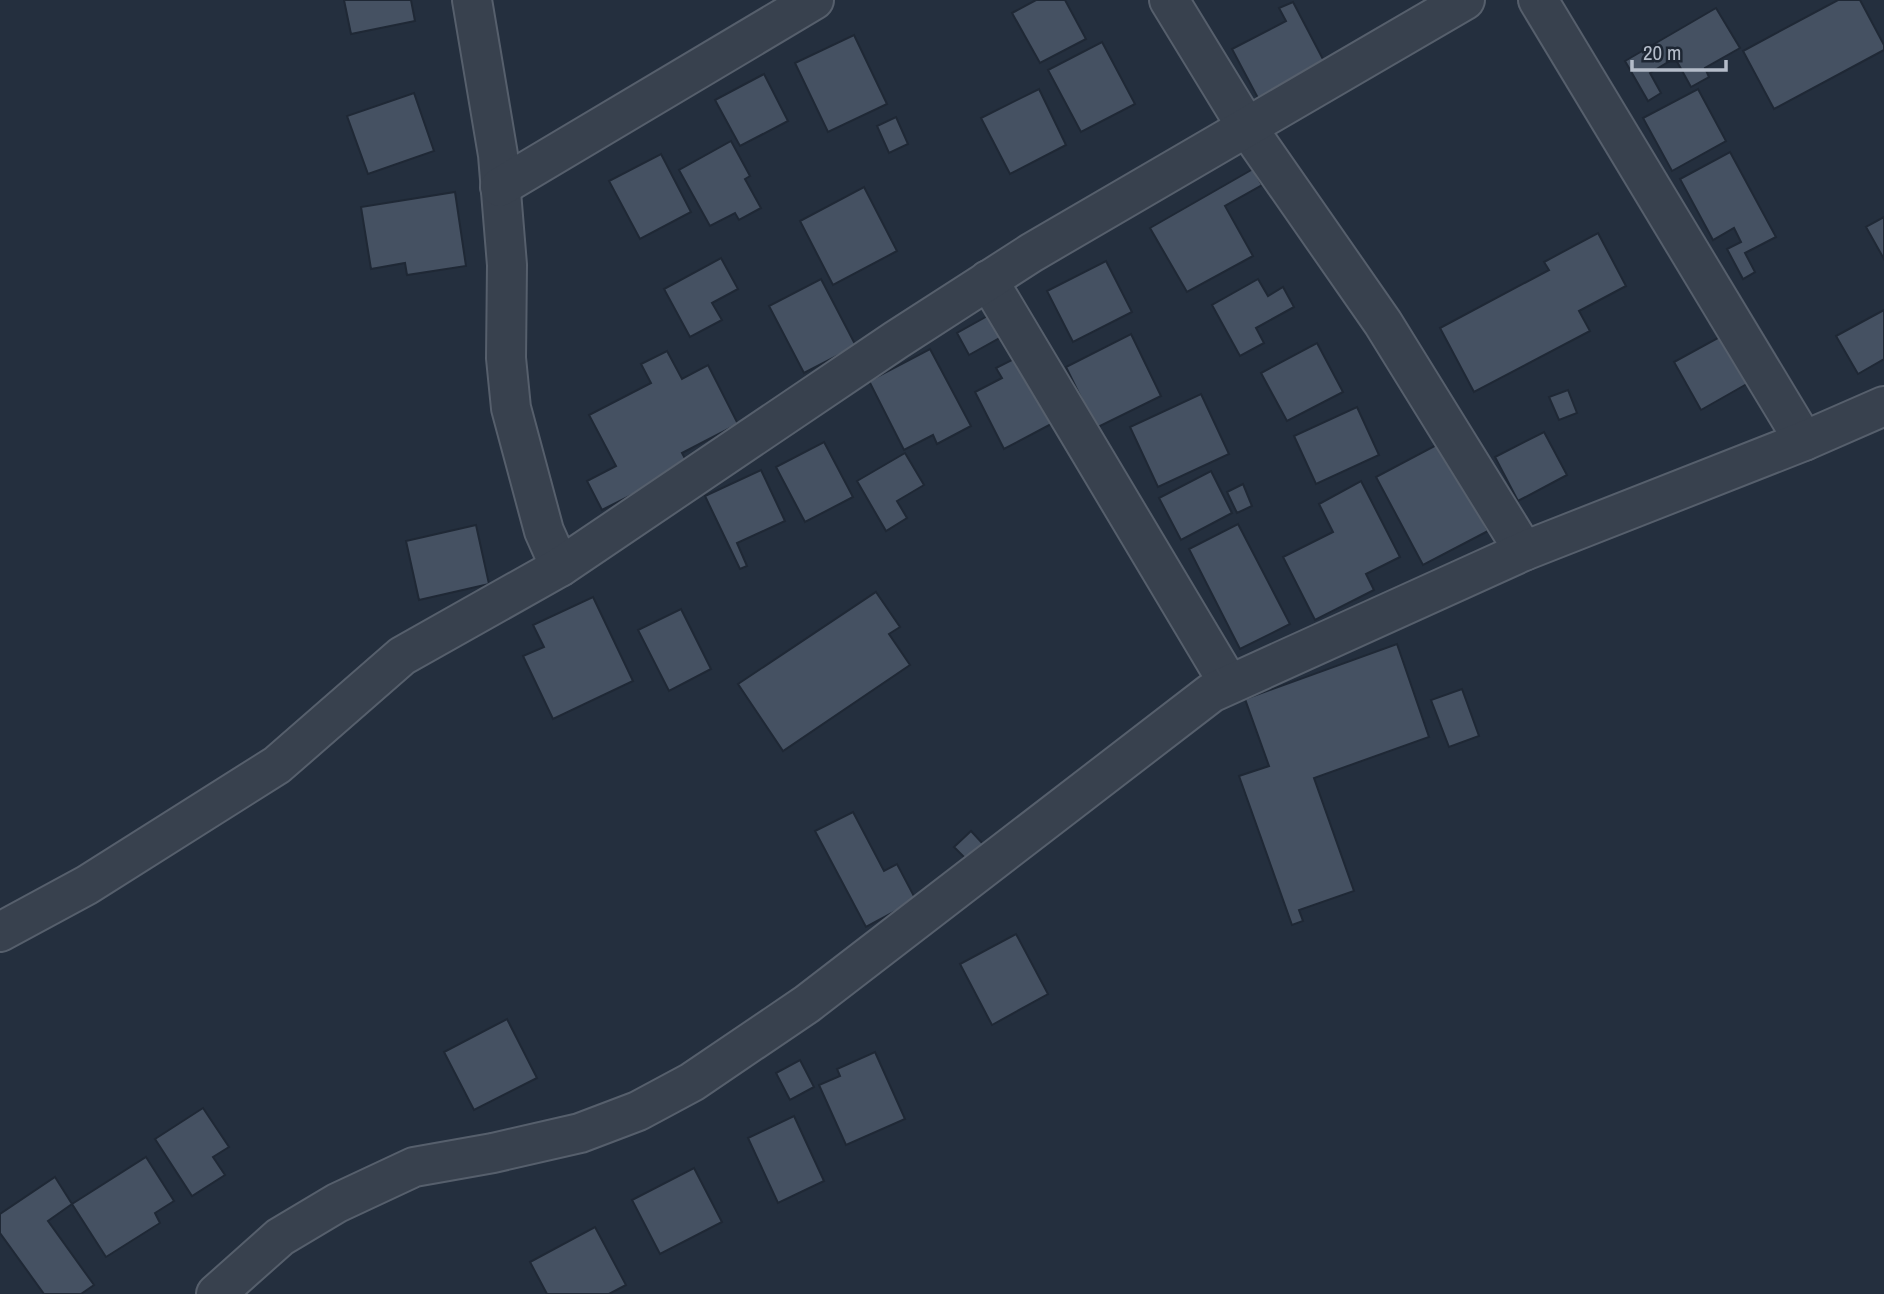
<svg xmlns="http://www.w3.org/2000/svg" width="1884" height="1294" viewBox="0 0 1884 1294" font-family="'Archivo Narrow',sans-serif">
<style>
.building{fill:#455162;stroke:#1f2835;stroke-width:2}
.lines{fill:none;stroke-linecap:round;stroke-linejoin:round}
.minor-casing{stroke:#565f6c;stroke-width:42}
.minor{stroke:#38414e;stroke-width:38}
</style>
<rect width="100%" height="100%" fill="#242f3e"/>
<g class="building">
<polygon points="344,0 411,0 415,21 351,34"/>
<polygon points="1036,0 1065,0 1086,39 1040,63 1012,13"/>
<polygon points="1838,0 1860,0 1884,45 1884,50 1774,109 1743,51"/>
<polygon points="1293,2 1326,65 1259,100 1232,49 1286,21 1279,8"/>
<polygon points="1716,8 1740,48 1705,68 1709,77 1691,87 1675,58 1650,73 1661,93 1648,101 1625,61"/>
<polygon points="854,35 887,104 828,132 795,63"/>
<polygon points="1102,42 1135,104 1081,132 1048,70"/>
<polygon points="764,74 788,121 740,146 715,100"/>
<polygon points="1039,89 1066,145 1010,174 981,118"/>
<polygon points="1698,89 1726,141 1672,171 1643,118"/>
<polygon points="414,93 434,151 368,174 347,116"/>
<polygon points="896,117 908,144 889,153 877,126"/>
<polygon points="731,141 750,176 745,179 761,208 739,220 735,213 710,226 679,170"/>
<polygon points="1730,152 1776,237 1745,253 1755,272 1743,279 1727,249 1741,242 1734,228 1713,240 1680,179"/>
<polygon points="661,154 691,212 640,239 609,181"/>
<polygon points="1253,169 1262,185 1225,206 1253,256 1187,292 1150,228"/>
<polygon points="864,187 897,251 833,285 800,221"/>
<polygon points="455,192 466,266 407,275 405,263 371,269 361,207"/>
<polygon points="1884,217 1884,259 1866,227"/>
<polygon points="1598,233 1626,286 1579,311 1590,331 1474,392 1440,328 1549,270 1544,262"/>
<polygon points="721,258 738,289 712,303 722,320 690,337 664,289"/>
<polygon points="1106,261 1132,312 1073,342 1047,291"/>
<polygon points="821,279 856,346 804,373 769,306"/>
<polygon points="1258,279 1268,296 1283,287 1294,307 1256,328 1264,343 1240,356 1212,305"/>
<polygon points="1884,310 1884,359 1858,374 1836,336"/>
<polygon points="991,314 1003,336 969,355 957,333"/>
<polygon points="1131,334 1161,396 1096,428 1066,367"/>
<polygon points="1725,334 1752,381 1701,410 1674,362"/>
<polygon points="1317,343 1343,392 1287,421 1261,373"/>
<polygon points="930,349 971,426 937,444 933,435 904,450 869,381"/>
<polygon points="667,351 682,379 708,365 738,424 682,453 689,466 602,510 587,481 616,466 589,415 651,383 641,364"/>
<polygon points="1020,356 1055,422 1004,449 975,392 1002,378 996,368"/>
<polygon points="1568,390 1577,413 1559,420 1549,397"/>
<polygon points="1201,394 1229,454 1158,487 1130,427"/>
<polygon points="1357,407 1379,455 1316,484 1294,436"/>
<polygon points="1544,432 1567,475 1518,501 1495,457"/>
<polygon points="824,442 853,497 805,522 776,467"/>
<polygon points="1442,442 1488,531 1423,565 1376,477"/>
<polygon points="905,453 924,485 897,501 907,518 886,531 857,481"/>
<polygon points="761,470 785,521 737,543 747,566 740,569 705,496"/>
<polygon points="1211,471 1232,513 1181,540 1159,498"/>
<polygon points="1361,481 1400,557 1366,574 1374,590 1315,620 1283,557 1333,532 1319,504"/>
<polygon points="1243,484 1252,506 1237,513 1227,492"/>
<polygon points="1238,524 1290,624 1240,649 1189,549"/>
<polygon points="476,525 489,584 419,600 406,541"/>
<polygon points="876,592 900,627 889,634 910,665 783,751 738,684"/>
<polygon points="593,597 633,681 553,719 523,656 544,647 533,625"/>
<polygon points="681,609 711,669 669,691 638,630"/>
<polygon points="1397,644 1429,737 1314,778 1354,891 1299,910 1303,921 1292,925 1239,776 1269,766 1245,699"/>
<polygon points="1462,689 1479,736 1449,747 1431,700"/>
<polygon points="853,812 884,871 897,864 916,900 866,927 815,831"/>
<polygon points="971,831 984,845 967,860 954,847"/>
<polygon points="1016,934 1048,994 992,1025 960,964"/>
<polygon points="507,1019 537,1078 474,1110 444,1052"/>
<polygon points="875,1052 905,1119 846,1145 819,1085 840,1076 837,1069"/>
<polygon points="800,1060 814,1087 790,1100 776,1073"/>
<polygon points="203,1108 229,1147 213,1157 225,1175 192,1196 155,1139"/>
<polygon points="794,1116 824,1181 778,1203 748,1138"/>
<polygon points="146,1157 174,1201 155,1213 160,1223 106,1257 72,1204"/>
<polygon points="694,1168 722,1222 660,1254 632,1200"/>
<polygon points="55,1177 72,1204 48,1221 94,1285 81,1294 44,1294 0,1233 0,1214"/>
<polygon points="595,1227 626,1285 609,1294 547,1294 530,1262"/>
</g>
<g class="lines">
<defs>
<g id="minor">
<polyline points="472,0 498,155 507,265 506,358 511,408 544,531 560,567"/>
<polyline points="1169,0 1246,126 1383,323 1524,551"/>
<polyline points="1538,0 1804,441"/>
<polyline points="500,187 814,0"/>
<polyline points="988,280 1229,684"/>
<polyline points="0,932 87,885 277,765 402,656 560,567 896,340 1031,253 1465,0"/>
<polyline points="216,1294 280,1237 337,1203 414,1167 493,1153 580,1133 638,1111 692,1082 807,1004 1211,693 1524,551 1804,441 1884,406"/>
</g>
</defs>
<use href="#minor" class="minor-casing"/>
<use href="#minor" class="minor"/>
</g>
<path d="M1632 60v10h94v-10" fill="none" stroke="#b4bcc9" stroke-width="3.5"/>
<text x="1643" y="60" font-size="21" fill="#b4bcc9" stroke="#1d2633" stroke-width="5" paint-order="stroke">20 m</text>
</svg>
